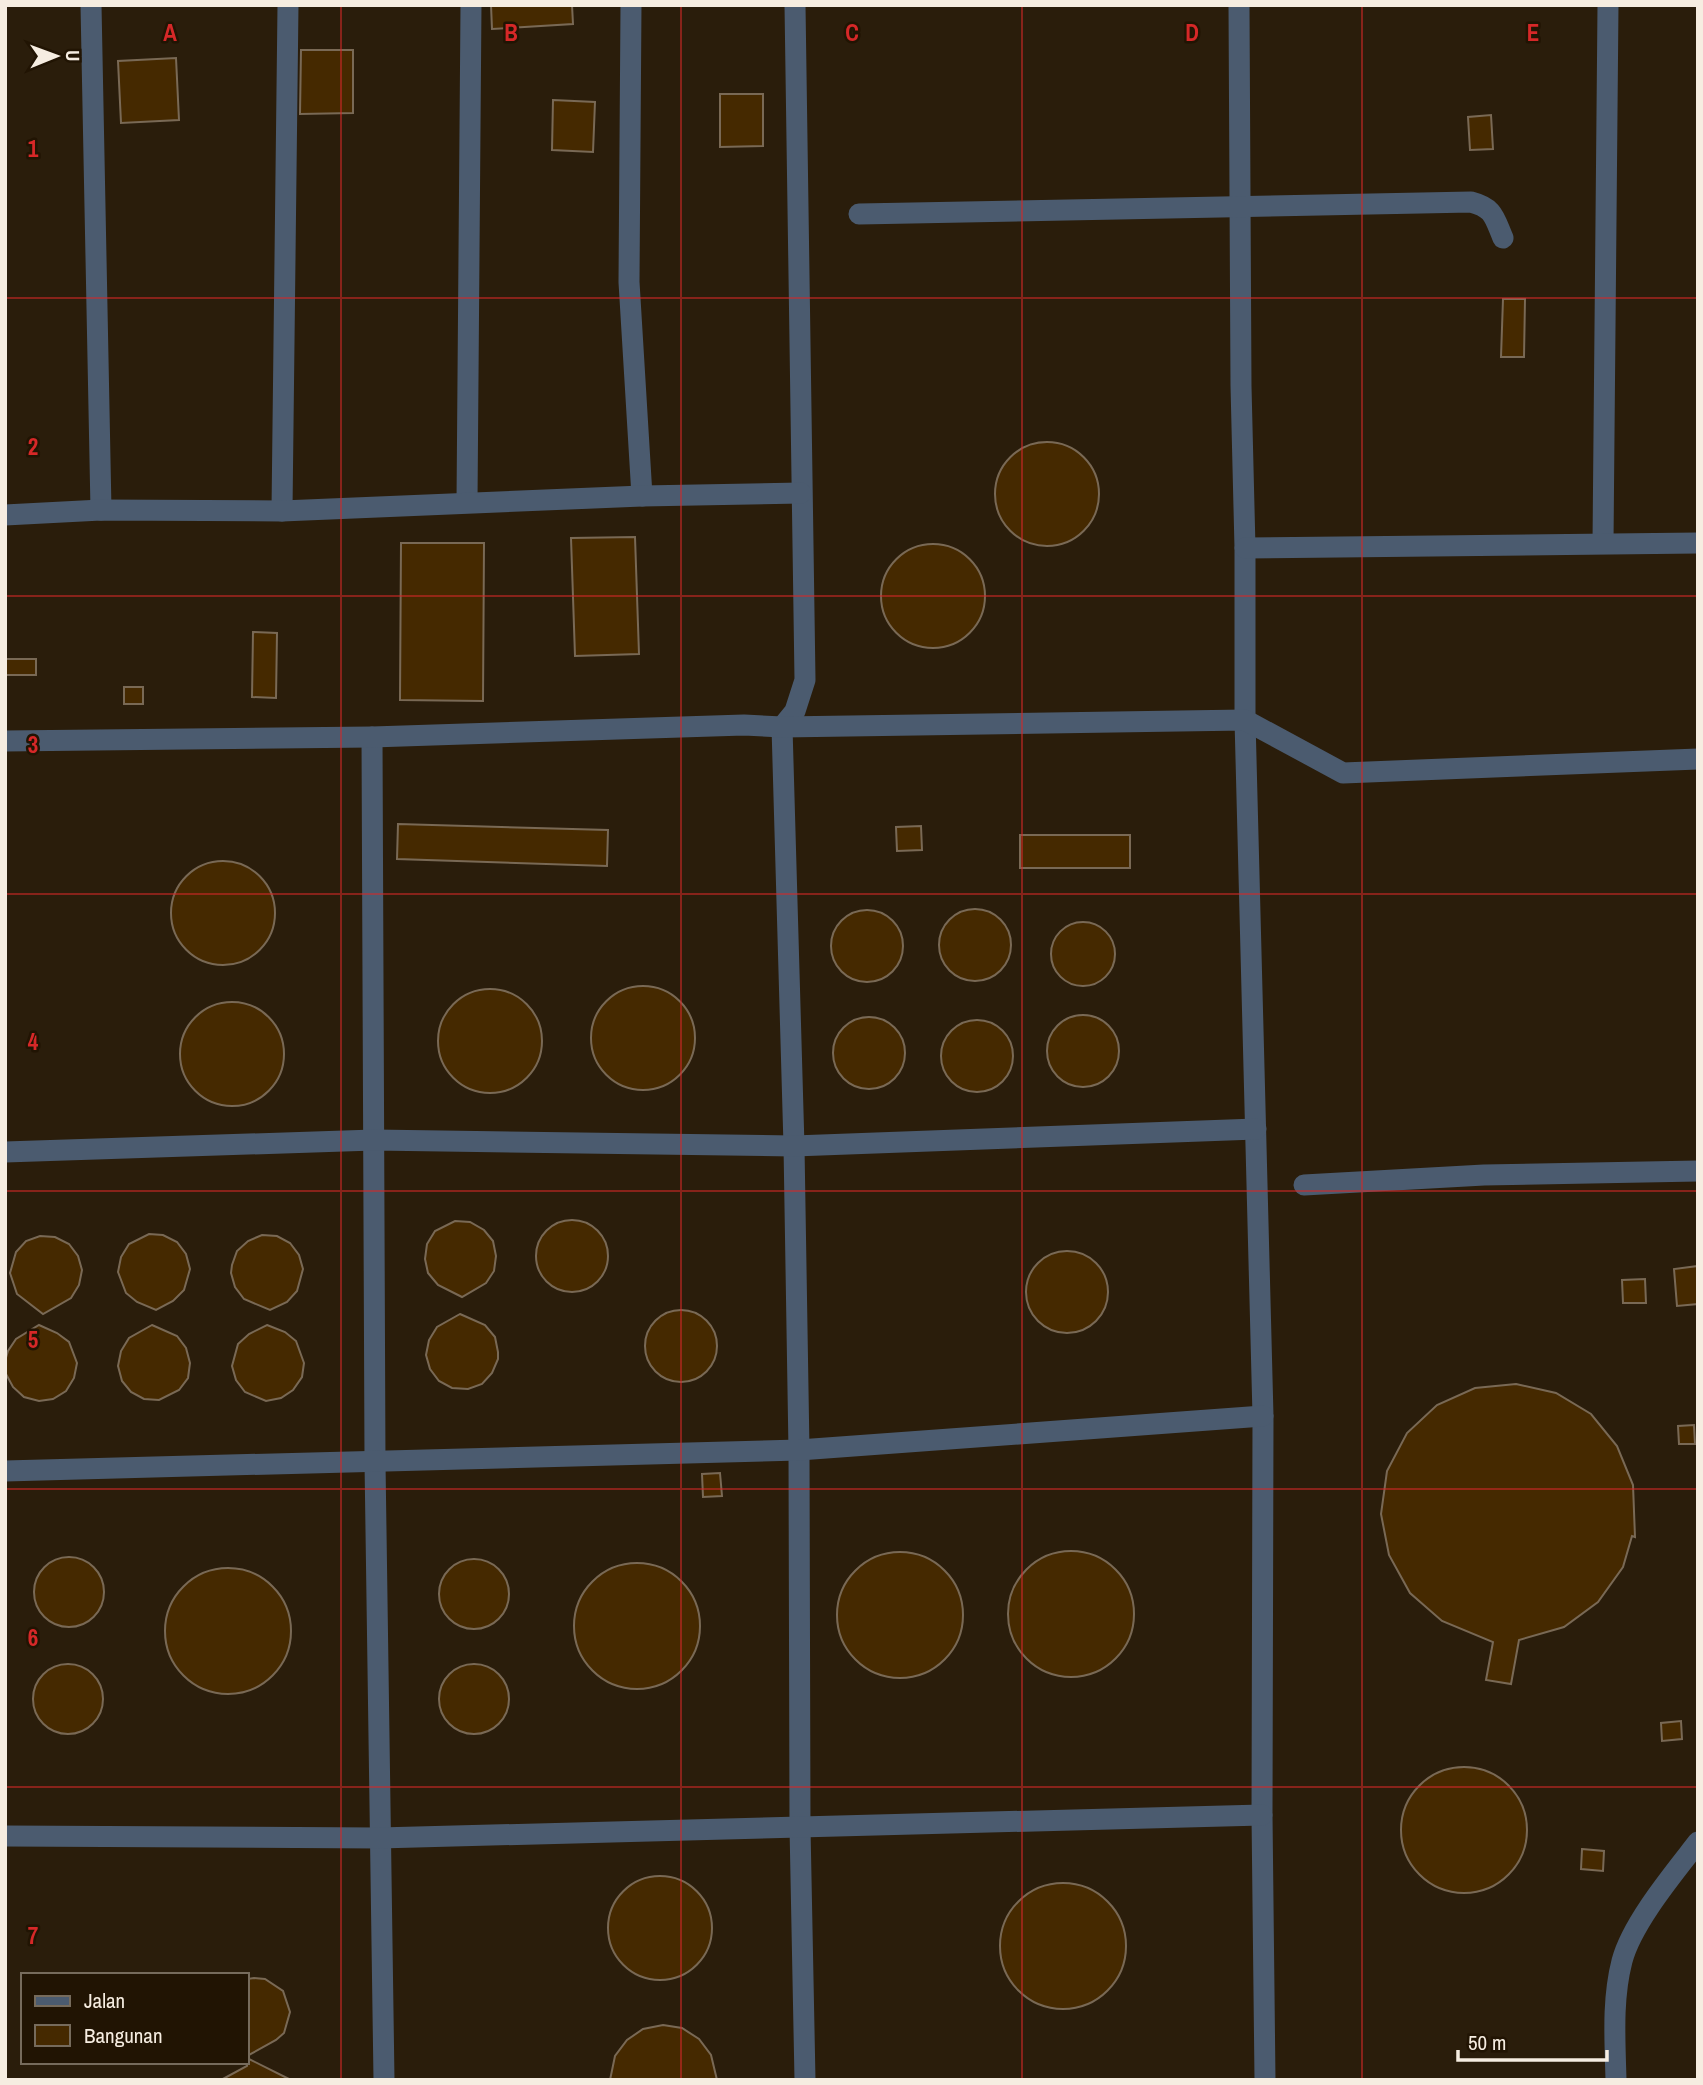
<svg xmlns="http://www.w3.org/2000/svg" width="1703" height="2085" viewBox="0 0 1703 2085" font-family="'Archivo Narrow',sans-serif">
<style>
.building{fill:#452900;stroke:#796955;stroke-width:2}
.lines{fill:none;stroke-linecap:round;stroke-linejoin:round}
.minor{stroke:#4b5b6f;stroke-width:21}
.grid{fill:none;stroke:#d62828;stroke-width:2;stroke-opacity:0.55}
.grid-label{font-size:23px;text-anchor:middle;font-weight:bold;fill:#d62828;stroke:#211403;stroke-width:5;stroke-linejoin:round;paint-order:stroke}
</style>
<rect width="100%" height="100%" fill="#2a1d0b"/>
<g class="building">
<polygon points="491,5 572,5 573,24 492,29"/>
<polygon points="301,50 353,50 353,113 300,114"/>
<polygon points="176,58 179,120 121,123 118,61"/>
<polygon points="720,94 763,94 763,146 720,147"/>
<polygon points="553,100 595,102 593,152 552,150"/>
<polygon points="1491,115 1493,149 1470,150 1468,117"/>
<polygon points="1503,299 1525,299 1524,357 1501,357"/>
<circle cx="1047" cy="494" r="52"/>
<polygon points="635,537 639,654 575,656 571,538"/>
<polygon points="401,543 484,543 483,701 400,700"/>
<circle cx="933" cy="596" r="52"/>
<polygon points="253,632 277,633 276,698 252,697"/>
<rect x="5" y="659" width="31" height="16"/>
<rect x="124" y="687" width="19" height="17"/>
<polygon points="398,824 608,830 607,866 397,859"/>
<polygon points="921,826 922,850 897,851 896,827"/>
<rect x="1020" y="835" width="110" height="33"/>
<circle cx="223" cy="913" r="52"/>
<circle cx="975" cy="945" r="36"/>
<circle cx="867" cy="946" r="36"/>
<circle cx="1083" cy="954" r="32"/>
<circle cx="643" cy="1038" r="52"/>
<circle cx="490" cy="1041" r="52"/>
<circle cx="232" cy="1054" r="52"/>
<circle cx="1083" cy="1051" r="36"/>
<circle cx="869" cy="1053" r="36"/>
<circle cx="977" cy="1056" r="36"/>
<circle cx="572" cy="1256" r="36"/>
<polygon points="455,1221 470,1222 484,1230 493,1241 496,1256 494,1271 486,1283 462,1297 438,1285 428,1273 425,1259 427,1244 435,1231"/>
<polygon points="149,1234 163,1235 177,1242 186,1254 190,1269 184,1290 173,1301 156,1310 137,1302 126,1293 118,1272 121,1257 129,1244"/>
<polygon points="262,1235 277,1236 290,1243 299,1255 303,1269 297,1291 287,1302 270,1310 244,1299 235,1287 231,1273 232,1265 237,1251 248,1241"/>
<polygon points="40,1236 55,1237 69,1244 78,1256 82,1270 79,1285 71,1298 43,1314 17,1294 10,1273 16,1252 26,1241"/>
<circle cx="1067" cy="1292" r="41"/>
<polygon points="1698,1266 1698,1304 1677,1306 1674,1269"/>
<polygon points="1645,1279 1646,1303 1623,1303 1622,1280"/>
<circle cx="681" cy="1346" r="36"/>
<polygon points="460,1314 485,1325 495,1337 498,1352 498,1359 492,1373 482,1384 468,1389 452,1388 439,1381 430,1369 426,1355 429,1340 437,1327"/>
<polygon points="39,1325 57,1333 69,1342 77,1363 74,1378 66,1391 53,1399 39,1401 24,1397 13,1387 6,1374 5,1361 8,1351 16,1339"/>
<polygon points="152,1325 177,1336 186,1348 190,1363 188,1378 179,1390 159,1400 144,1399 131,1392 122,1381 118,1366 121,1351 129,1338"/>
<polygon points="267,1325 285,1332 296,1341 304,1363 302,1377 293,1390 281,1398 266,1401 245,1392 236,1380 232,1366 238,1344 249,1334"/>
<polygon points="1516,1384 1556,1393 1591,1414 1617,1446 1633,1485 1635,1537 1632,1536 1623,1567 1598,1602 1564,1627 1519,1640 1511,1684 1486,1680 1493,1642 1442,1621 1410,1593 1389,1555 1381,1514 1387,1471 1407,1433 1437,1405 1475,1388"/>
<polygon points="1694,1425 1695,1444 1679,1444 1678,1426"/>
<polygon points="720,1473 722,1496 703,1497 702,1474"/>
<circle cx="1071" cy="1614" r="63"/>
<circle cx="900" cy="1615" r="63"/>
<circle cx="69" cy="1592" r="35"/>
<circle cx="474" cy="1594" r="35"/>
<circle cx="637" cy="1626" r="63"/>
<circle cx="228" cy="1631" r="63"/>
<circle cx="68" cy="1699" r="35"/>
<circle cx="474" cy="1699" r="35"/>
<polygon points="1681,1721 1682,1739 1662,1741 1661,1723"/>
<circle cx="1464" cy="1830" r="63"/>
<polygon points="1582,1849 1604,1851 1603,1871 1581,1869"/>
<circle cx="660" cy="1928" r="52"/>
<circle cx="1063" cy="1946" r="63"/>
<polygon points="254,1978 265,1979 283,1991 290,2012 284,2033 276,2040 247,2056 247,1979"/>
<polygon points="663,2025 682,2028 699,2039 711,2055 717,2080 610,2080 615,2056 627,2040 643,2029"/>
<polygon points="247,2058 291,2080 221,2080 247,2066"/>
</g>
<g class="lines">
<g class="minor">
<polyline points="91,5 101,510"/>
<polyline points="631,5 629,282 642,496"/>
<polyline points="795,5 805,680 795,711 782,727 794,1146 799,1450 800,1827 805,2080"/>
<polyline points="1239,5 1241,386 1245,548 1245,720 1263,1416 1262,1815 1265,2080"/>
<path d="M859,214l612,-12c23,6 23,15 32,36"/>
<polyline points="467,502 471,5"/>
<polyline points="282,511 288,5"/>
<polyline points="5,515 101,510 282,511 642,496 801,493"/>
<polyline points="1603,543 1608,5"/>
<polyline points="1245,548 1698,543"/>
<polyline points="372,737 375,1462 384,2080"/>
<polyline points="5,741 372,737 744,725 782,727 1245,720 1343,773 1698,759"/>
<polyline points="5,1152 374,1140 794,1146 1256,1129"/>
<polyline points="1304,1185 1484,1175 1698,1171"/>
<polyline points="5,1471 799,1450 1263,1416"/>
<polyline points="5,1836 379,1838 1262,1815"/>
<path d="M1616,2080c-1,-40 -4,-80 6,-119 10,-38 52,-88 76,-119"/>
</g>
</g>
<path class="grid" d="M341,5v2075M681,5v2075M1022,5v2075M1362,5v2075M5,298h1693M5,596h1693M5,894h1693M5,1191h1693M5,1489h1693M5,1787h1693"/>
<g class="grid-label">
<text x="170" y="41">A</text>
<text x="511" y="41">B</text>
<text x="852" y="41">C</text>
<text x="1192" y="41">D</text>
<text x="1533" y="41">E</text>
<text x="33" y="157">1</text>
<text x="33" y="455">2</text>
<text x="33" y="753">3</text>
<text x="33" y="1050">4</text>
<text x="33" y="1348">5</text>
<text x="33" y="1646">6</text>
<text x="33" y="1944">7</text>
</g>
<rect width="1703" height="2085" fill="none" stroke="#f6ede1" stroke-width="14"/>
<rect x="21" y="1973" width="228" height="91" fill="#211403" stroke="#766b5c" stroke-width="2"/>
<rect x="35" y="1996" width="35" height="10" fill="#4b5b6f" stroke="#766b5c" stroke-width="2"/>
<text x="84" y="2008" font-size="21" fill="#f6ede1">Jalan</text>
<rect x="35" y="2025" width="35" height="21" fill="#452900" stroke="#766b5c" stroke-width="2"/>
<text x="84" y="2043" font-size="21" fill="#f6ede1">Bangunan</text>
<g transform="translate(56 56) rotate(89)" stroke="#211403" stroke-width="5" paint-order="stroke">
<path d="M0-5L12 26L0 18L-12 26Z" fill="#f6ede1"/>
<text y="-10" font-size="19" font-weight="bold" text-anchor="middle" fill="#f6ede1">U</text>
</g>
<path d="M1458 2050v10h149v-10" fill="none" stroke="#f6ede1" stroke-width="3.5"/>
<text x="1468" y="2050" font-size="21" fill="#f6ede1" stroke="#211403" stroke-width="5" paint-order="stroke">50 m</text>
</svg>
